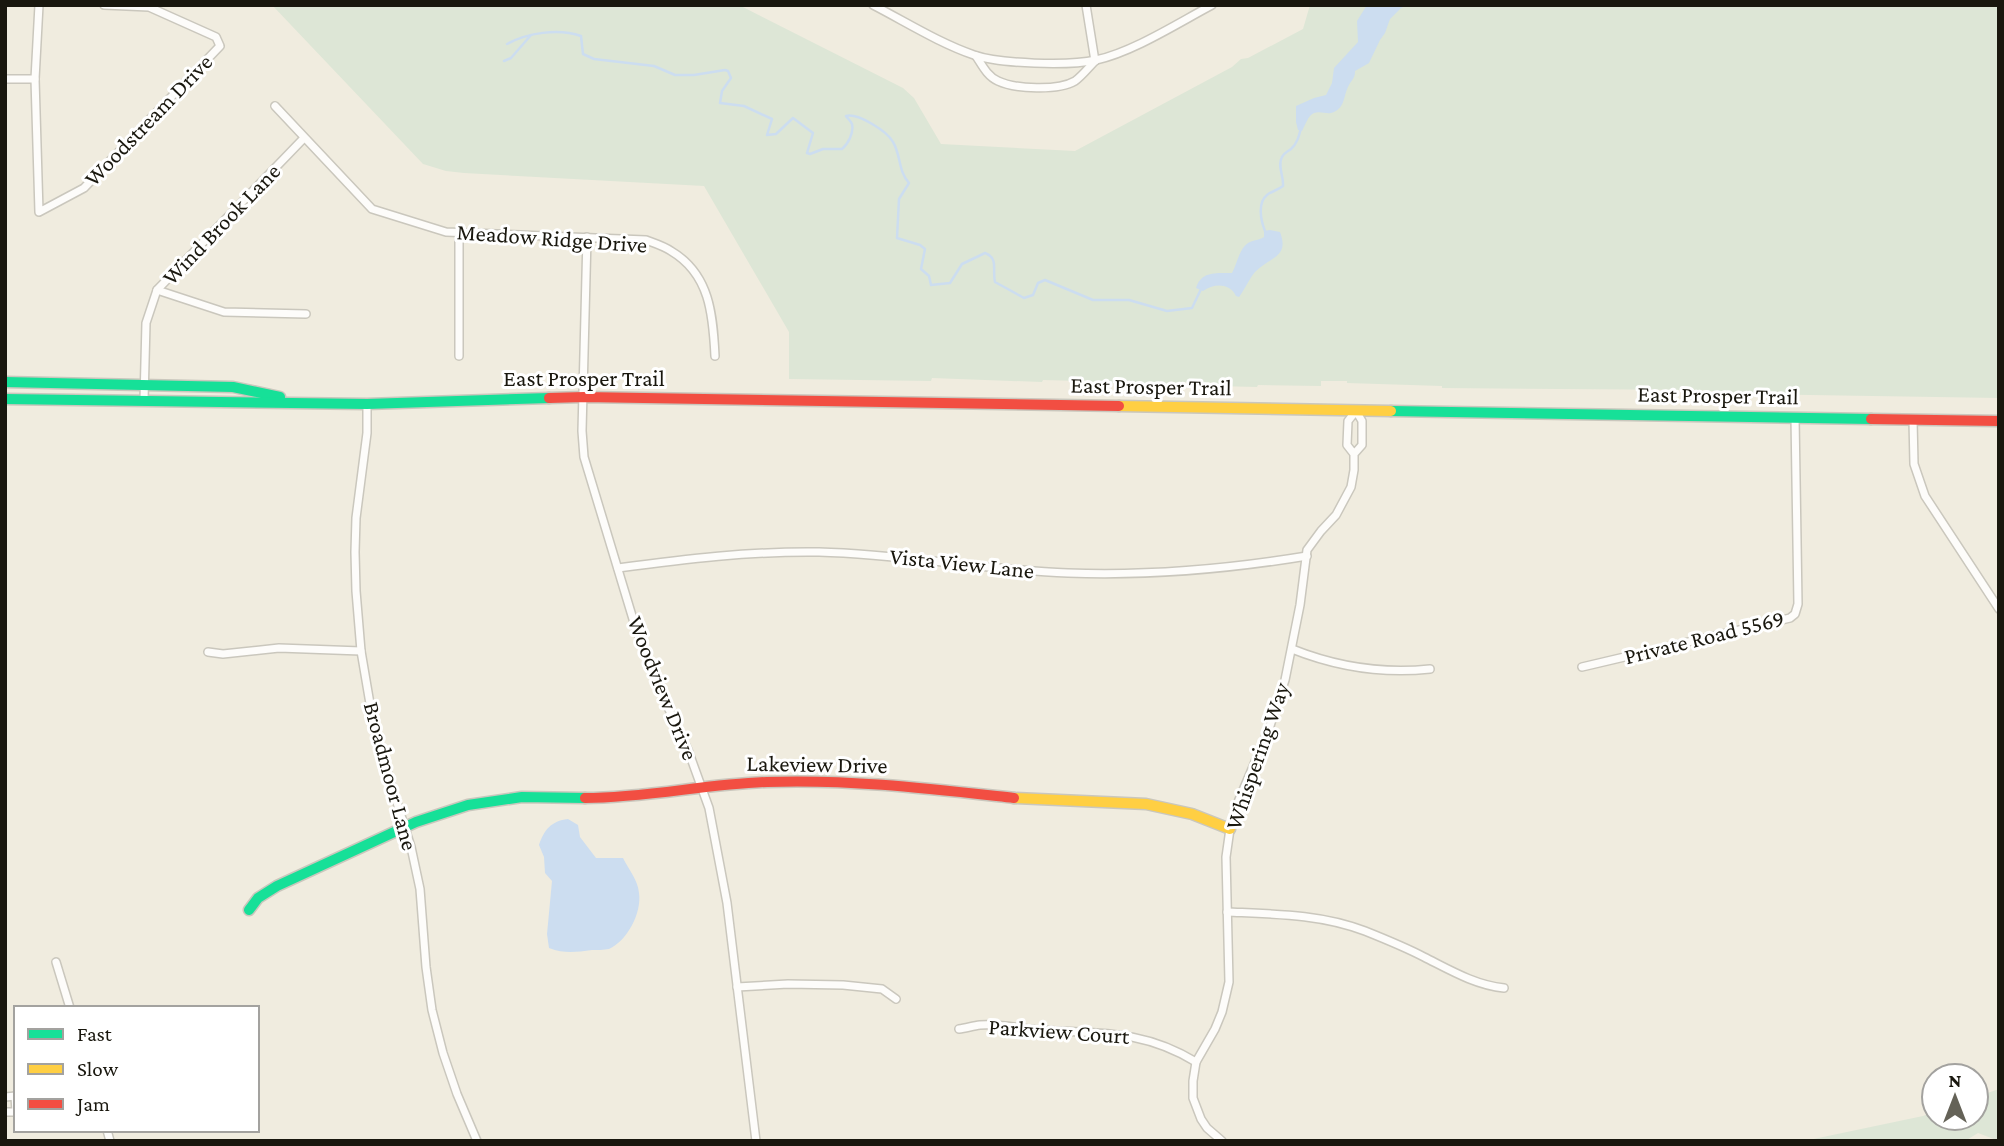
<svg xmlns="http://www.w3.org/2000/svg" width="2004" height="1146" viewBox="0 0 2004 1146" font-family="'Crimson Pro',serif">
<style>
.green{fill:#dde6d6}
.water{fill:#ccddf0}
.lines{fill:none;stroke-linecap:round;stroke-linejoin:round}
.stream{stroke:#ccddf0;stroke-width:2.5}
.street-casing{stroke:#cac7bd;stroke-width:10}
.fast-casing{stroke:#cac7bd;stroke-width:13}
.slow-casing{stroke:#cac7bd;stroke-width:13}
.jam-casing{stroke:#cac7bd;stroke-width:13}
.street{stroke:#fdfcfa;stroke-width:7}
.fast{stroke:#16e098;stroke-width:10}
.slow{stroke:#ffcf43;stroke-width:10}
.jam{stroke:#f24e42;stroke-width:10}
.labels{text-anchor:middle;stroke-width:6;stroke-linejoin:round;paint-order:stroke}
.street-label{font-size:23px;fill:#19170e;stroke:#fff}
</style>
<rect width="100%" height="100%" fill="#f0ecdf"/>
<g class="green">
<polygon points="272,5 739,5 903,88 914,98 941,144 1075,151 1232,67 1241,59 1248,58 1303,29 1310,5 1999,5 1999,398 1748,394 1700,390 1442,388 1442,386 1347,383 1347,381 1321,381 1321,386 1258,385 1257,387 1216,386 1216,383 1178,382 1177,384 1081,383 1080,381 1043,380 1042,382 932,378 931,381 789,379 789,332 704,186 464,173 446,171 423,164"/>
<polygon points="1999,1089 1999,1141 1978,1133 1965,1141 1804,1141 1923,1116 1934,1112 1934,1118 1976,1118 1976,1097"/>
</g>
<g class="water">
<path d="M1367,5h40l-6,3 -11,11 -5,14 -5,7 -11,23 -14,8c0,8 -3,8 -6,14 -6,10 -3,24 -18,28 -5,1 -11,-2 -17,0 -6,2 -9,13 -12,18l-4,-1 -2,-8v-16l18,-8 12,-3 6,-12 2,-15 24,-26 -1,-21z"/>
<path d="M1270,230l10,2c10,26 -11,25 -25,40 -6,7 -10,17 -16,25l-3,-1c-6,-13 -22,-13 -33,-5l-7,-3c5,-17 20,-15 36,-15 5,-9 7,-24 16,-30 5,-3 12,-3 16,-6v-6z"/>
<path d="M568,819l10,6 2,12 16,21h27c6,12 15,22 16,35 3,20 -12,48 -30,56 -5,1 -12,1 -17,1 -16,2 -27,4 -43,-2l-2,-14 5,-53 -7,-8 -1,-16 -5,-12c5,-15 12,-24 29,-26z"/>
</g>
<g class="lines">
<g class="stream">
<path d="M507,44c20,-11 51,-16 74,-8l2,18 11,5 60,7 21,9h19l31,-5 3,1 3,7 -9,13 -2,12 24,3 28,13 -5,16 9,-1 17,-16 20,15 -6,20 3,1 13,-5h19c6,-5 12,-16 10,-25 -1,-3 -4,-5 -6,-8 12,-3 41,15 47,26 8,13 5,29 16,41l-10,16 -2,39 23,7 5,4 -4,20 8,7 2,9 19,-2 12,-19 23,-11c14,5 7,18 10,29l29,16 9,-3 5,-12 7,-3 48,20h36l38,11 25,-3 10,-21"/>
<polyline points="504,61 511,58 531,35"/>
<path d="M1265,231c-4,-10 -8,-28 2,-36 5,-4 11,-5 16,-9 1,-10 -6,-20 -1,-29 3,-5 5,-5 9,-8 6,-5 8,-13 10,-21"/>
</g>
<defs>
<g id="street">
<path d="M873,5c33,17 66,38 101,50 26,9 95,11 122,5 37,-8 82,-37 116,-55"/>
<polyline points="1086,5 1095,61"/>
<path d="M976,56c6,9 11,20 22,25 17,8 60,10 77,0 7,-5 14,-14 20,-20"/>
<polyline points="5,79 35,79 39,5"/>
<polyline points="35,79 39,212 84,188 220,46 216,37 149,7 104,5"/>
<path d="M275,106l97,103 74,23 200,8c8,3 18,6 25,11 39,23 42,64 44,105"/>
<polyline points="459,233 459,356"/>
<polyline points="587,237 582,431 584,457 636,629 665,701 688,750 709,808 727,903 756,1141"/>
<polyline points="157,290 224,312 306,314"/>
<polyline points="144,400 146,323 157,290 304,138"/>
<polyline points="367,404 367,433 356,518 355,552 356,591 361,651 375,733 411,847 420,889 426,967 432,1010 443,1053 457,1094 477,1141"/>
<polyline points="1913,420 1914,464 1925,496 1999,609"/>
<path d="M618,568c67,-9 133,-17 201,-16 84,2 166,18 249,21 80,3 160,-4 239,-17"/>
<path d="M1292,649c45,18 90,25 138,20"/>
<polyline points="208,652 223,654 279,648 361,651"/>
<polyline points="1582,667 1790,618 1795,614 1798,604 1795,417"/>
<path d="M1227,912c47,2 94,2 138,19 20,8 40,16 59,26 26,13 51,28 80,31"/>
<polyline points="56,962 70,1008"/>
<polyline points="737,987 788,984 843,985 882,989 896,999"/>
<path d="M959,1029c7,-1 14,-3 21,-4 17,-2 41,4 59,5 60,4 103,-1 157,32"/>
<polyline points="5,1097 16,1096"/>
<polyline points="5,1112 16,1112 15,1096"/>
<polyline points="107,1130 110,1141"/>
<polyline points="1222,1141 1207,1128 1201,1119 1193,1098 1193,1081 1196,1062 1215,1029 1222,1012 1229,982 1226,857 1230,829 1238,802 1269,729 1285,680 1300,605 1307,550 1321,531 1336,515 1351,487 1354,470 1354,454 1362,445 1362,421 1356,411 1348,421 1347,445 1354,454"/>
</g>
<g id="fast">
<polyline points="5,382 233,387 280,397"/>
<polyline points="5,399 367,404 549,398"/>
<polyline points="1391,411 1871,419"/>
<polyline points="249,910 258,898 277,886 416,822 468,805 522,797 585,798"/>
</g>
<g id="slow">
<polyline points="1119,406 1391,411"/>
<polyline points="1014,798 1146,804 1192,814 1230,829"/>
</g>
<g id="jam">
<polyline points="549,398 584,397 1119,406"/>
<polyline points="1871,419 1999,421"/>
<path d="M585,798c61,0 121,-14 182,-16 83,-3 165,7 247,16"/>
</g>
</defs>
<use href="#street" class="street-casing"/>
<use href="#fast" class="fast-casing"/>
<use href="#slow" class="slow-casing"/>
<use href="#jam" class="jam-casing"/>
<use href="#street" class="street"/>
<use href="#fast" class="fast"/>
<use href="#slow" class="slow"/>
<use href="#jam" class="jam"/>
</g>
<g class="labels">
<g class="street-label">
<text transform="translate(148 120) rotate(-46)" y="8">Woodstream Drive</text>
<text transform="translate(221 224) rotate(-46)" y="8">Wind Brook Lane</text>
<text transform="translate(552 238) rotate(4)" y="8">Meadow Ridge Drive</text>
<text x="584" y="386">East Prosper Trail</text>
<text transform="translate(1151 386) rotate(1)" y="8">East Prosper Trail</text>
<text transform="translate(1718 395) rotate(1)" y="8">East Prosper Trail</text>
<text transform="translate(962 563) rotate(6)" y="8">Vista View Lane</text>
<text transform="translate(1704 637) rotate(-14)" y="8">Private Road 5569</text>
<text transform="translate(663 688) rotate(68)" y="8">Woodview Drive</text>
<text transform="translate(1257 756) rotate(-71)" y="8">Whispering Way</text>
<text transform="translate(817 764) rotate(1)" y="8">Lakeview Drive</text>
<text transform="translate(391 776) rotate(75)" y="8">Broadmoor Lane</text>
<text transform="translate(1059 1031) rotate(4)" y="8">Parkview Court</text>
</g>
</g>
<rect width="2004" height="1146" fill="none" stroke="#19170e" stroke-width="14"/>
<rect x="14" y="1006" width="245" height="126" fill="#ffffff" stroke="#a3a29f" stroke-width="2"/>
<rect x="28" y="1029" width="35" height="10" fill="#16e098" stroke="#a3a29f" stroke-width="2"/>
<text x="77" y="1041" font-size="21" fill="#19170e">Fast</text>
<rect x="28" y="1064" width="35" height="10" fill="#ffcf43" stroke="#a3a29f" stroke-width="2"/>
<text x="77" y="1076" font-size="21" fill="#19170e">Slow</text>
<rect x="28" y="1099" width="35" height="10" fill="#f24e42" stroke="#a3a29f" stroke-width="2"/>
<text x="77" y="1111" font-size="21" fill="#19170e">Jam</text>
<g transform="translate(1955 1097)"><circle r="33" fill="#ffffff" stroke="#a3a29f" stroke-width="2"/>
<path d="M0-5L12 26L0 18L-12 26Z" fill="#646257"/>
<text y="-10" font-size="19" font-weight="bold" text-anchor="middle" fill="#19170e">N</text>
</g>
</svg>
